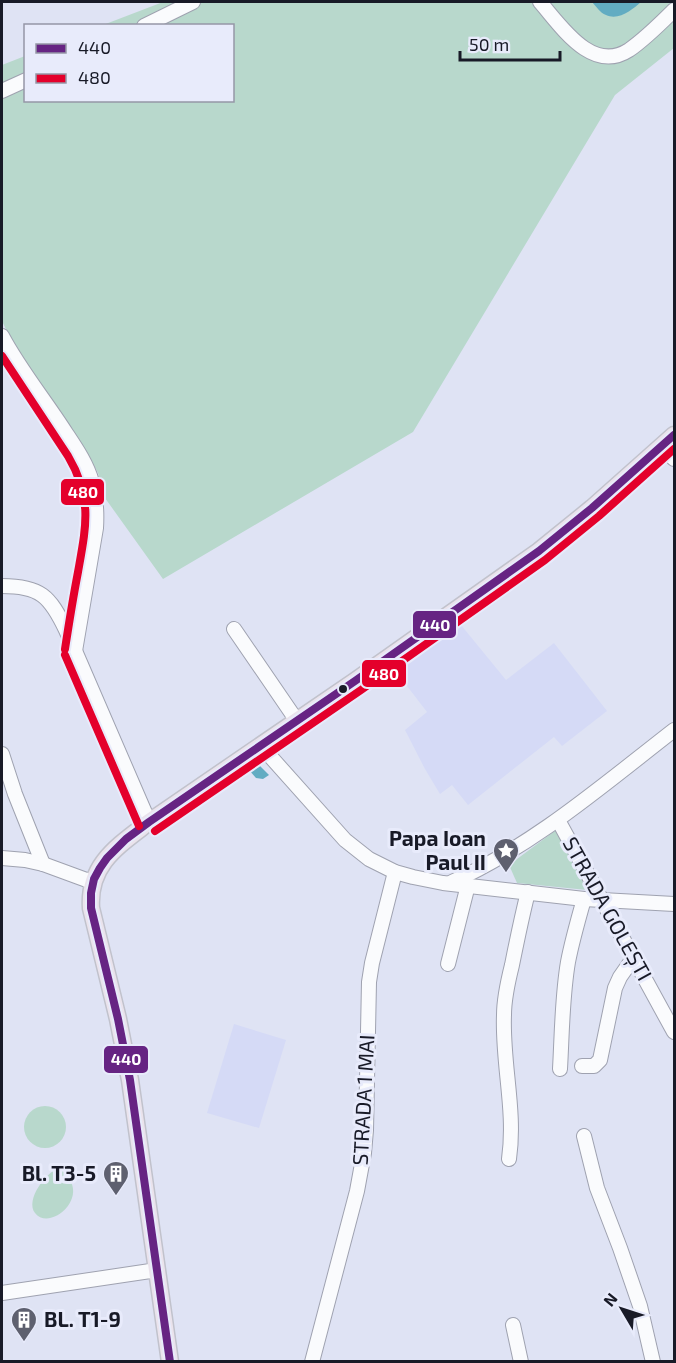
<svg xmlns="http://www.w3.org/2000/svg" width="676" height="1363" viewBox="0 0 676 1363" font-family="'Exo 2',sans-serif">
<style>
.built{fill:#d5daf6}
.green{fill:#b8d8cc}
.water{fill:#62acc2}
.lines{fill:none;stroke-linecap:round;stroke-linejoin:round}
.minor-casing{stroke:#9fa2b0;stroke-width:16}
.major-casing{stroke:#c1c2cc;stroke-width:19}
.minor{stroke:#fafbfd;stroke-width:14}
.major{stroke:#eae3ec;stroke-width:16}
.bus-1-casing{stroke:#e8ebfb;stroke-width:12}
.bus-2-casing{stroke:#e8ebfb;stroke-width:12}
.bus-1{stroke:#662483;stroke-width:8}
.bus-2{stroke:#e4002b;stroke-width:8}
.bus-dot{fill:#181a27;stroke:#e8ebfb;stroke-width:2}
.labels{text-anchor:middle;stroke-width:6;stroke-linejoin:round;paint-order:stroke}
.poi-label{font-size:21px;font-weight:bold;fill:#181a27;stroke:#e8ebfb;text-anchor:end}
.street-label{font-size:21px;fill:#181a27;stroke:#e8ebfb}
.line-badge{stroke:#e8ebfb;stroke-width:2}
.badge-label{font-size:16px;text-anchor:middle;font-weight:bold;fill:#fff}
</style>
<rect width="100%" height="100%" fill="#dfe3f4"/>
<g class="built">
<polygon points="461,625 506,680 554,643 607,711 562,746 554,737 468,805 452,785 440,794 425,769 405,730 427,712 397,673"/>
<polygon points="234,1024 286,1040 259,1128 207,1113"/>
</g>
<g class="green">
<polygon points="163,2 674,2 674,48 615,95 413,432 163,579 105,498 98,473 88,454 63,416 33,376 10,338 2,321 2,65 25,56 26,100 232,100 232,26 103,25"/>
<polygon points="556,830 587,890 517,883 509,865"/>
<circle cx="45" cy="1127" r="21"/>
<path d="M59,1168c6,3 9,7 12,14 11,22 -23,48 -36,31 -10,-13 11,-41 24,-45z"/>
</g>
<g class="water">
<path d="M592,2h49c-8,7 -22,19 -35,13 -6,-2 -10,-9 -14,-13z"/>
<polygon points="257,763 269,775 263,779 256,778 249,770"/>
</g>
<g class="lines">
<defs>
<g id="minor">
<path d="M540,2c21,24 52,72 89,48 16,-11 31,-26 45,-40"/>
<polyline points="144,26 193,2"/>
<polyline points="2,91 26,80"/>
<path d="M2,336c18,34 43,64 64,97 10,15 21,31 26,49 4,15 5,30 4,46l-21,123"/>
<polyline points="662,446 674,459"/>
<path d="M2,586c38,0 48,10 64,44l83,192"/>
<polyline points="234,629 297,721"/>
<polyline points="261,746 345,840 369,859 395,872 413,877 443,883 584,899 674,904"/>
<polyline points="2,754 15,794 43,864"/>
<polyline points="558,820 674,1032"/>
<polyline points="2,858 25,860 43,864 92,882"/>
<path d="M452,882c82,-37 151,-97 222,-152"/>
<polyline points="448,964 468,885"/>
<polyline points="582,1066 594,1066 600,1060 615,988 620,977 634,957"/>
<path d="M560,1069c2,-35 2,-72 8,-107 4,-21 10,-42 16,-63"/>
<polyline points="584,1136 597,1188 620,1248 640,1306 653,1362"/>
<path d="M509,1159c7,-48 -7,-96 -5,-144 0,-17 4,-34 8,-50 5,-25 10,-49 16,-73"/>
<polyline points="2,1293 157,1270"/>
<polyline points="513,1325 521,1362"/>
<polyline points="312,1362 357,1191 364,1153 366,1130 369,982 372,963 395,872"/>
</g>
<path id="major" d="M170,1362l-40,-282 -12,-61 -27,-111c-3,-44 27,-62 58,-86l206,-141 184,-130 53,-43 82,-73"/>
</defs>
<use href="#minor" class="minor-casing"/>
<use href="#major" class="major-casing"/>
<use href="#minor" class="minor"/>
<use href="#major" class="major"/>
<defs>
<polyline id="bus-1" points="170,1362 130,1080 118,1019 91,908 91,893 94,879 100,868 107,858 126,839 149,822 355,681 539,551 592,508 674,435"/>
<g id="bus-2">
<path d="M2,356l66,100c25,42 18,71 10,116 -5,26 -9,51 -13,77"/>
<polyline points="65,655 139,826"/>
<polyline points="155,831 361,690 545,560 599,516 674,449"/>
</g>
</defs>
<use href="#bus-1" class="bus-1-casing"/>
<use href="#bus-2" class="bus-2-casing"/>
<use href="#bus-1" class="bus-1"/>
<use href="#bus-2" class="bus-2"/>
</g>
<defs>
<symbol id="sight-pin" viewBox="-11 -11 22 30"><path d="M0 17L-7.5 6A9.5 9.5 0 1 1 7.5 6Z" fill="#5e606f" stroke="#e8ebfb"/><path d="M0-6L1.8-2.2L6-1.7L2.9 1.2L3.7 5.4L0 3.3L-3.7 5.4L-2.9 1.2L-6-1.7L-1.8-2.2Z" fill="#fff"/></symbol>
<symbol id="building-pin" viewBox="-11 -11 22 30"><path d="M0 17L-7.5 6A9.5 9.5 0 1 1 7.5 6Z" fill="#5e606f" stroke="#e8ebfb"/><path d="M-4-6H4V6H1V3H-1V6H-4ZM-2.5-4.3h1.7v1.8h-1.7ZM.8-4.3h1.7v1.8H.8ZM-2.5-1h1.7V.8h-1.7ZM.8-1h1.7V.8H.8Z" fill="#fff"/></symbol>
</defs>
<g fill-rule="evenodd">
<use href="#sight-pin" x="491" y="836" width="30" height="40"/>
<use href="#building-pin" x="101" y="1159" width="30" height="40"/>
<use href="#building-pin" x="9" y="1305" width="30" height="40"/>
</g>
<circle class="bus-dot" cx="343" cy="689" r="5"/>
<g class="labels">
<g class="poi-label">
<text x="486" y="846">Papa Ioan<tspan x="486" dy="24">Paul II</tspan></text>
<text x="96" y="1181">Bl. T3-5</text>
<text x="44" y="1327" text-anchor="start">BL. T1-9</text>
</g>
<g class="street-label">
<text transform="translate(607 909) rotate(61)" y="7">STRADA GOLEȘTI</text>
<text transform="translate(364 1100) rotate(-87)" y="7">STRADA 1 MAI</text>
</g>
</g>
<g class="line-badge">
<rect x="60" y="478" width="45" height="28" rx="6" fill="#e4002b"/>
<rect x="412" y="610" width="45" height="29" rx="6" fill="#662483"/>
<rect x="361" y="659" width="46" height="29" rx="6" fill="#e4002b"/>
<rect x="103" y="1045" width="46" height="29" rx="6" fill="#662483"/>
</g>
<g class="badge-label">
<text x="83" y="498">480</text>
<text x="435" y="631">440</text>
<text x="384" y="680">480</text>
<text x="126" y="1065">440</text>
</g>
<rect width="676" height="1363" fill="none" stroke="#181a27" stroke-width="6"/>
<rect x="24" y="24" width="210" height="78" fill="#e8ebfb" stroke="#9597a6" stroke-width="1.5"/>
<rect x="36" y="44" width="30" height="9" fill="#662483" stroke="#9597a6" stroke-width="1.5"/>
<text x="78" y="54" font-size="18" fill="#181a27">440</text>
<rect x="36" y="74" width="30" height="9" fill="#e4002b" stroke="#9597a6" stroke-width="1.5"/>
<text x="78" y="84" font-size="18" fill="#181a27">480</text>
<g transform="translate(622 1309) rotate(309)" stroke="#e8ebfb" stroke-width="4.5" paint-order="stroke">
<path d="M0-4.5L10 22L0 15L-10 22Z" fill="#181a27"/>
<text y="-9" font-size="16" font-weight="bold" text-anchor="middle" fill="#181a27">N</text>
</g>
<path d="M460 51v9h100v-9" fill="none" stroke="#181a27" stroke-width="3"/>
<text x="469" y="51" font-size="18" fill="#181a27" stroke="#e8ebfb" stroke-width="4.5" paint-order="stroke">50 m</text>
</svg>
